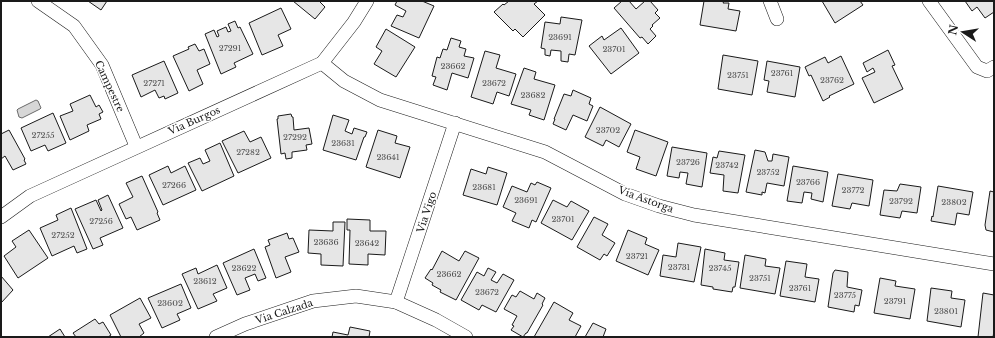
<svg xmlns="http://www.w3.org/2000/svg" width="995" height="338" viewBox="0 0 995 338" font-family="'Libre Baskerville',serif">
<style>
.water{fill:#d7d7d7;stroke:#6a6a6a}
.building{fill:#e6e6e6;stroke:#1a1a1a}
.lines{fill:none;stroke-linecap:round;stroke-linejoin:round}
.minor-casing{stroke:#1a1a1a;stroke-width:14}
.minor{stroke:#fff;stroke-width:13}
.labels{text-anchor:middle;stroke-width:3;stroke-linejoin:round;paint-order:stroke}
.number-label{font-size:8px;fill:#4d4d4d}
.street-label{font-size:10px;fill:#1a1a1a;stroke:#fff}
</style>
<rect width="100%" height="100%" fill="#fff"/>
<polygon class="water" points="36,100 38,101 41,108 40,109 22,118 19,117 17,110 18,109"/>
<g class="building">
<polygon points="88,1 107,1 101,10"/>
<polygon points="293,1 319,1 325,7 315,19"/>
<polygon points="397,1 422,1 434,6 419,38 391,26 397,15 403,17 406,11 395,5"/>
<polygon points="509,1 538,1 534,4 545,15 523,37 515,29 513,31 494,12 503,4 504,5"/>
<polygon points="622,1 629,1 636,9 645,1 650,1 658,10 655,13 660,18 652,25 653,26 650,29 656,36 648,44 642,37 640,38 614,8"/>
<polygon points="704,1 724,1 723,3 729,3 728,9 740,11 736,31 700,25"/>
<polygon points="822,1 860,1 863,5 835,23"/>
<polygon points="965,1 994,1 994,12 985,18 977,7 972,11"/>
<polygon points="281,8 291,29 278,35 283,46 262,55 249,23"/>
<polygon points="561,17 582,20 575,55 569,54 568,62 561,61 561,51 551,50 550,56 545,55 545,49 541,48 545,22 560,24"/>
<polygon points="235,21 238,28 240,27 253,54 234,63 236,67 221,74 205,34 214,30 217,37 219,36 217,31 226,27 228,32 231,31 228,24"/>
<polygon points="621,28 639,53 611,74 589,46 602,36 604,40"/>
<polygon points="386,29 415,47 396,77 374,64 382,51 376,47"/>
<polygon points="451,38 461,41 459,47 466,49 464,56 474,58 468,78 452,73 447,90 433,85 436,77 432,76 437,57 440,58 443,49 447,50"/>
<polygon points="195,44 199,51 204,49 210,64 197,70 203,84 189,91 173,56 189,49 188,47"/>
<polygon points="888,50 895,65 892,66 903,89 874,103 862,78 875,72 873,68 867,72 863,63"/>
<polygon points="485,51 500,55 496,68 516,74 509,96 497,92 493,104 471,97"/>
<polygon points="723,55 758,61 752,95 718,89"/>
<polygon points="841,56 854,84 829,96 830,97 823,101 811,75 809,76 805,67 825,57 828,63"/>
<polygon points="164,61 178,93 165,99 164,96 159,98 155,90 141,97 132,75"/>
<polygon points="767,61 800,67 795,97 767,92 769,81 764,80"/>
<polygon points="524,68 536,72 534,79 555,85 544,120 529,115 531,110 511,104"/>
<polygon points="573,90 591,98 589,104 593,106 587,121 573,115 566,130 553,124 555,119 554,119 564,94 571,96"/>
<polygon points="90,95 96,107 99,105 103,112 99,114 101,119 87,125 89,131 70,140 60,116 73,111 70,104"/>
<polygon points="600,107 631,124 619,147 606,140 603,146 585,137"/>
<polygon points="53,113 66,143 48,151 45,145 31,151 21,128"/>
<polygon points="291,114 292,117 293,117 294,130 309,128 312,144 306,145 307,150 292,152 292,158 286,159 285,153 281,154 277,119 278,119 278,116"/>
<polygon points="333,115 349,120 345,131 352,134 354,128 367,132 365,137 364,137 356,160 323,150"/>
<polygon points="9,130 25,159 24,160 26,164 13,170 5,156 1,159 1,134"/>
<polygon points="378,130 397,136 395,143 410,147 400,178 366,167"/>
<polygon points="635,130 668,142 656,176 636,169 640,157 627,152"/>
<polygon points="244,131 250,142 261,137 271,158 238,173 222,141"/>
<polygon points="220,143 234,176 202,191 188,163 200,158 203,164 210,161 205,150"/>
<polygon points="672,147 707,153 702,187 686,184 688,173 680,172 679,178 667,176"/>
<polygon points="755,150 765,152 768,161 772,161 773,154 789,157 784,186 767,183 765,193 762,192 762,195 746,192"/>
<polygon points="719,151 745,155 738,193 723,191 724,175 710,173 713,157 717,158"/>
<polygon points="168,166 171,173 185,166 196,190 163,205 149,175"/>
<polygon points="793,166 828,172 823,202 811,199 812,193 804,192 802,203 787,201"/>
<polygon points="488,167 507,173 497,205 463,195 471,169 486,174"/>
<polygon points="838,174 873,180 869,206 852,203 850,209 832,206"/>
<polygon points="142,176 158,212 157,213 160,220 137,230 131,217 126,219 119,204 133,197 126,183"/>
<polygon points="537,182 551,188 536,222 532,220 529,228 512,221 516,213 503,207 512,186 527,192 531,183 535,185"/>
<polygon points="900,184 921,187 917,213 902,211 900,218 880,215 884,190 897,191"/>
<polygon points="938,186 973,192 969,215 957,213 955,225 931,221 932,216 933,217"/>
<polygon points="990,191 994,192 994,232 986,230 985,225"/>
<polygon points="108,195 123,228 100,238 103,245 93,249 75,209 96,200 101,211 102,210 98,200"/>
<polygon points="553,200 567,207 571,201 589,211 572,240 541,223"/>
<polygon points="71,208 87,249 77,253 74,246 52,256 40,228 58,220 56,215"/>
<polygon points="594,217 608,224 602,235 615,243 607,256 604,254 600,260 577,247"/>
<polygon points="347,219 370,220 370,231 386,231 385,255 368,254 368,265 349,264 350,230 347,230"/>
<polygon points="333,222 345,222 343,266 321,265 321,254 308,253 309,230 333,231"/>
<polygon points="29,230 48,258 18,278 4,256 16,247 12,241"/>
<polygon points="628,230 647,238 645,244 659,250 648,275 616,261"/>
<polygon points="287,233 289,239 293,238 299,252 285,257 291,272 276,278 265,247 270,245 268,240"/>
<polygon points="678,243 701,247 694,282 660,276 663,255 676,257"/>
<polygon points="254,249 266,278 258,281 255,274 245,278 250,290 237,295 223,263"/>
<polygon points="705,249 725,253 724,260 739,262 735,287 733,287 732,292 713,289 713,287 701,285"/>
<polygon points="442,251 459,261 465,251 479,258 456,300 440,292 441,290 432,285 433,283 425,278 431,269 432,270"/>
<polygon points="745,255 766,259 765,266 780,268 775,294 740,288"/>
<polygon points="786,261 807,264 805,277 819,279 815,302 780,296"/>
<polygon points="217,265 227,288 213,294 217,301 198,309 182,274 196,268 198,274"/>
<polygon points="488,268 496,272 491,280 497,283 503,274 514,280 496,312 482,305 479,310 461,300 477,272 484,276"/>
<polygon points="835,270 848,272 847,287 862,290 859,306 855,305 854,312 828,307 833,273"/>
<polygon points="1,276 13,290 1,303"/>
<polygon points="880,278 896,281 895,286 915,289 910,319 874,313"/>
<polygon points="181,284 191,308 177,314 180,320 162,328 148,298"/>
<polygon points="931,288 952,291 951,298 965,300 961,327 927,321"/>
<polygon points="520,291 534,299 537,293 545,298 542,304 543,305 527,333 526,333 523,337 511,330 514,326 512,325 517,316 504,309 512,295 516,297"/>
<polygon points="983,293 994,295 994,331 993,337 978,337"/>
<polygon points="140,298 151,318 139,324 144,333 139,337 121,337 110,315"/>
<polygon points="554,302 573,313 569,320 581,326 575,337 534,337"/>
<polygon points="95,319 99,324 103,322 111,335 108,337 76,337 73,333"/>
<polygon points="593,323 606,329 603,337 585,337"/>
<polygon points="350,327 370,331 369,337 332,337 333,332 348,335"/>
<polygon points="60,329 65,337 48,337"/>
</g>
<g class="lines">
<defs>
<g id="minor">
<polyline points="38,1 74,26 102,65 136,146"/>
<polyline points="770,1 777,19"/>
<polyline points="929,1 977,67 987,71 994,67"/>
<polyline points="322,63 344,81 380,100 545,152 625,194 659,206 694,215 994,264"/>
<polyline points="1,217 30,196 322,63 354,22 367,1"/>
<polyline points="396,302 455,123"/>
<polyline points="216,337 245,324 313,301 356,296 396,302 436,320 466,337"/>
</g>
</defs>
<use href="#minor" class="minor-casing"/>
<use href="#minor" class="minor"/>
</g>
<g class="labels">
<g class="number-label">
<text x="560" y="40">23691</text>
<text x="230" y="51">27291</text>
<text x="614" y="52">23701</text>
<text x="453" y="69">23662</text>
<text x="782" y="76">23761</text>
<text x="738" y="78">23751</text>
<text x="832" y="83">23762</text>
<text x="154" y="86">27271</text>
<text x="494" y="86">23672</text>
<text x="533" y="98">23682</text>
<text x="608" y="133">23702</text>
<text x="43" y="138">27255</text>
<text x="295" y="140">27292</text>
<text x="343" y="146">23631</text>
<text x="248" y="155">27282</text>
<text x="388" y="160">23641</text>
<text x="688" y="165">23726</text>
<text x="727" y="168">23742</text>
<text x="768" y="175">23752</text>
<text x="808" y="185">23766</text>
<text x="174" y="188">27266</text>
<text x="484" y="190">23681</text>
<text x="853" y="193">23772</text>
<text x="526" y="203">23691</text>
<text x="901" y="204">23792</text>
<text x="954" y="205">23802</text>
<text x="563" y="222">23701</text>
<text x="101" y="224">27256</text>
<text x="63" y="238">27252</text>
<text x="326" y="245">23636</text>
<text x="367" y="246">23642</text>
<text x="637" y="259">23721</text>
<text x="679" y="270">23731</text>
<text x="244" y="271">23622</text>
<text x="720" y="271">23745</text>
<text x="449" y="277">23662</text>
<text x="760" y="281">23751</text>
<text x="205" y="284">23612</text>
<text x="800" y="291">23761</text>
<text x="487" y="295">23672</text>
<text x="845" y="298">23775</text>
<text x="895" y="304">23791</text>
<text x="170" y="306">23602</text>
<text x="946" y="314">23801</text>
</g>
<g class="street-label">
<text transform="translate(110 86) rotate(65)" y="4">Campestre</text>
<text transform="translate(194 120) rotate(-24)" y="4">Via Burgos</text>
<text transform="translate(646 199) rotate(20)" y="4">Via Astorga</text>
<text transform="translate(426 212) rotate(-72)" y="4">Via Vigo</text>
<text transform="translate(284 311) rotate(-18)" y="4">Via Calzada</text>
</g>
</g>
<rect width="995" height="338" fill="none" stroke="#1a1a1a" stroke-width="4"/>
<g transform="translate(963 32) rotate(282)" stroke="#ffffff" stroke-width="3" paint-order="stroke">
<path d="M0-3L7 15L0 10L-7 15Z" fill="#1a1a1a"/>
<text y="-6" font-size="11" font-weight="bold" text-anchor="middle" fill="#1a1a1a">N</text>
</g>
</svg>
